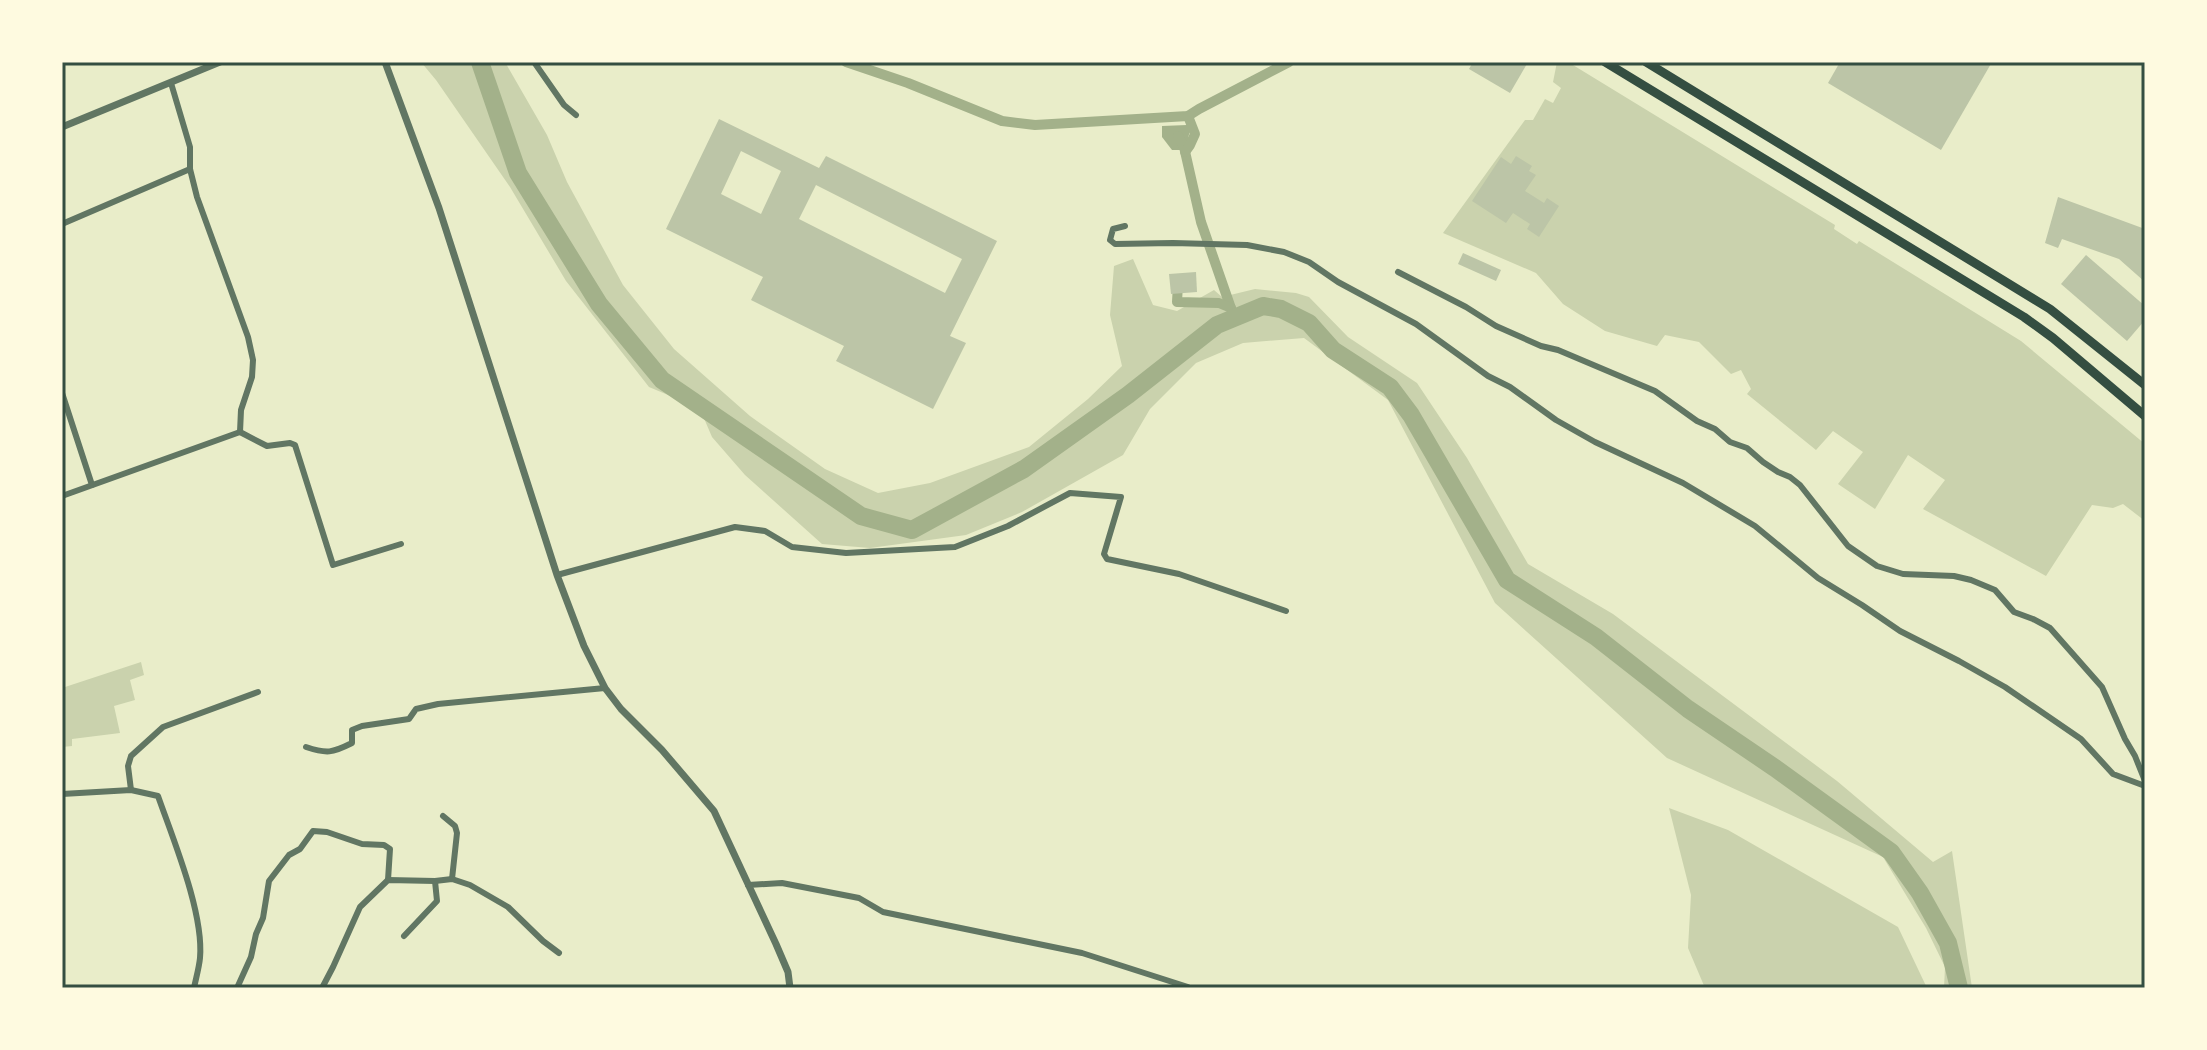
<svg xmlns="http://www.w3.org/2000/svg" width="2207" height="1050" viewBox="0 0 2207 1050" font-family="Arial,sans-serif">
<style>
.green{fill:#cad2ad}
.water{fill:#a3b18a}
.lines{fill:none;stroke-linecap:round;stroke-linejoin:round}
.canal{stroke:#a3b18a;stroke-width:10}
.river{stroke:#a3b18a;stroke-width:18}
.building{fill:#bcc5a7;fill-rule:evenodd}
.minor{stroke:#617663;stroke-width:6}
.tertiary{stroke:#617663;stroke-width:7}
.primary{stroke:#344e41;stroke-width:9}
.neatline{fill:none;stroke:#344e41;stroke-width:3}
</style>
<rect width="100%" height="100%" fill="#e9edc9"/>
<g class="green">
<polygon points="421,62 505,62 547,135 567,182 623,285 674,349 750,416 825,469 878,493 930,483 1029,447 1088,399 1122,366 1110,315 1114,266 1133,259 1153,305 1177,311 1214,290 1222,297 1255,289 1296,293 1309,297 1348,337 1417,383 1467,458 1528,564 1613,614 1837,781 1933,862 1952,851 1972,988 1944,988 1945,967 1926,928 1883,857 1667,758 1495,603 1388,400 1304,338 1243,343 1196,363 1150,409 1123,455 1022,512 966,535 870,548 822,544 745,475 712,437 703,416 680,400 649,387 566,281 510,187 436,80"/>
<polygon points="1557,62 1568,62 1835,225 1834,229 1857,244 1859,241 2021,341 2145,444 2145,521 2123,504 2113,508 2092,505 2046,576 1923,509 1945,480 1908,455 1875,509 1838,484 1863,452 1833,431 1816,450 1747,394 1751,389 1741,370 1731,374 1699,342 1665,335 1657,346 1605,331 1563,304 1536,273 1443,233 1525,120 1533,120 1545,99 1553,103 1561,88 1553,82"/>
<polygon points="141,662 144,675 130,680 135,700 114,706 120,733 72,739 72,746 62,747 62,688"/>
<polygon points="1669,808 1728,830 1898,927 1927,988 1705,988 1688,948 1691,895"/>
</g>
<polygon class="water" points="1187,125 1190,130 1187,143 1181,150 1172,150 1162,137 1162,126"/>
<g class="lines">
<g class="canal">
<polyline points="846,62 908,83 1002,121 1035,125 1188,116 1199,109 1289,62"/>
<polyline points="1178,136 1184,147 1201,222 1234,317"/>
<polyline points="1185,152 1190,145 1195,134 1188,116"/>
<polyline points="1178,284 1177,302 1219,303 1231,308"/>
</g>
<polyline class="river" points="480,62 518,173 599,304 662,380 861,516 912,530 1024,469 1128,395 1217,325 1263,306 1281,309 1309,323 1333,350 1390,387 1411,415 1507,580 1596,637 1688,709 1775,768 1891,852 1920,893 1948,943 1959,988"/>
</g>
<g class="building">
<polygon points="1473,62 1528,62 1510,93 1469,69"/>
<polygon points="1840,62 1992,62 1941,150 1828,83"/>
<path d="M719,119l100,49 7,-12 171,85 -47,95 16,7 -33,66 -97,-48 8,-15 -93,-46 12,-23 -97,-48zM741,151l40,20 -20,43 -40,-20zM816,185l146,74 -17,34 -146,-74z"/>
<polygon points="1516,156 1532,166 1529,171 1536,175 1525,191 1544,203 1547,198 1559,206 1539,237 1527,229 1530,224 1513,213 1506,223 1472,201 1501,157 1511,164"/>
<polygon points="2058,197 2145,229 2145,282 2119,259 2062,239 2058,248 2045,243"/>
<polygon points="1463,253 1501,270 1496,281 1458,264"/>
<polygon points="2086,255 2145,306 2145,320 2127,341 2061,284"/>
<polygon points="1196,272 1197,292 1171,294 1169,274"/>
</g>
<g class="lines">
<g class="minor">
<polyline points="534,62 564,105 576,115"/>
<polyline points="171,83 190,147 190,169 197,197 248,337 253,360 252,377 241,410 240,432"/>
<polyline points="62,224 190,169"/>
<polyline points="1125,226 1113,229 1110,240 1115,244 1173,243 1247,245 1284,252 1309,262 1338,282 1416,324 1488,376 1510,387 1556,420 1595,442 1683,483 1755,526 1818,578 1862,605 1900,631 1959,661 2005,687 2081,739 2113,774 2145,786"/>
<polyline points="1398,272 1466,307 1496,326 1541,346 1558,350 1655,391 1697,421 1715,429 1730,442 1747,448 1763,462 1778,472 1790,477 1800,485 1848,546 1877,566 1903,574 1954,576 1971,580 1995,590 2014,612 2033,619 2050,628 2102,687 2125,739 2135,756 2145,781"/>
<polyline points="62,393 92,485"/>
<polyline points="240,432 267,446 290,443 295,445 333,565 401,544"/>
<polyline points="62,496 240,432"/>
<polyline points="557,575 735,527 765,531 792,547 846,553 955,547 1008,526 1070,493 1121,497 1104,554 1107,559 1179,574 1286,611"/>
<polyline points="2145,709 2145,714"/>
<path d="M306,747c21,7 26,6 46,-4v-13l10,-4 47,-7 7,-10 22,-5 167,-16"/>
<polyline points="131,790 128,766 131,756 163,727 258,692"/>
<path d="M62,794l69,-4 27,6c15,43 46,117 42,162 -1,10 -4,20 -6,30"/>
<polyline points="443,816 455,826 457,833 452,879"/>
<polyline points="748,885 782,883 859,898 883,912 1082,953 1188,987"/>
<polyline points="404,936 437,901 435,881"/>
<polyline points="237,988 251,957 256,934 263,918 269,881 289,855 300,849 313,831 327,832 362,844 384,845 390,849 388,880"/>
<polyline points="322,988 333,967 360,907 388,880 435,881 452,879 470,885 508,907 543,941 559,953"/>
</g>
<g class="tertiary">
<polyline points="385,62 439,208 557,575 584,646 605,688 621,709 662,750 714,811 776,944 788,972 790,988"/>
<polyline points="62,127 220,62"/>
</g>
<g class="primary">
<polyline points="1605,62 2024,317 2053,338 2145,416"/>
<polyline points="1646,62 2050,309 2145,385"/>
</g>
</g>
<rect width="2207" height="1050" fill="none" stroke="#fefae0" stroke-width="128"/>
<rect x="64" y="64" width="2079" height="922" class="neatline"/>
</svg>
